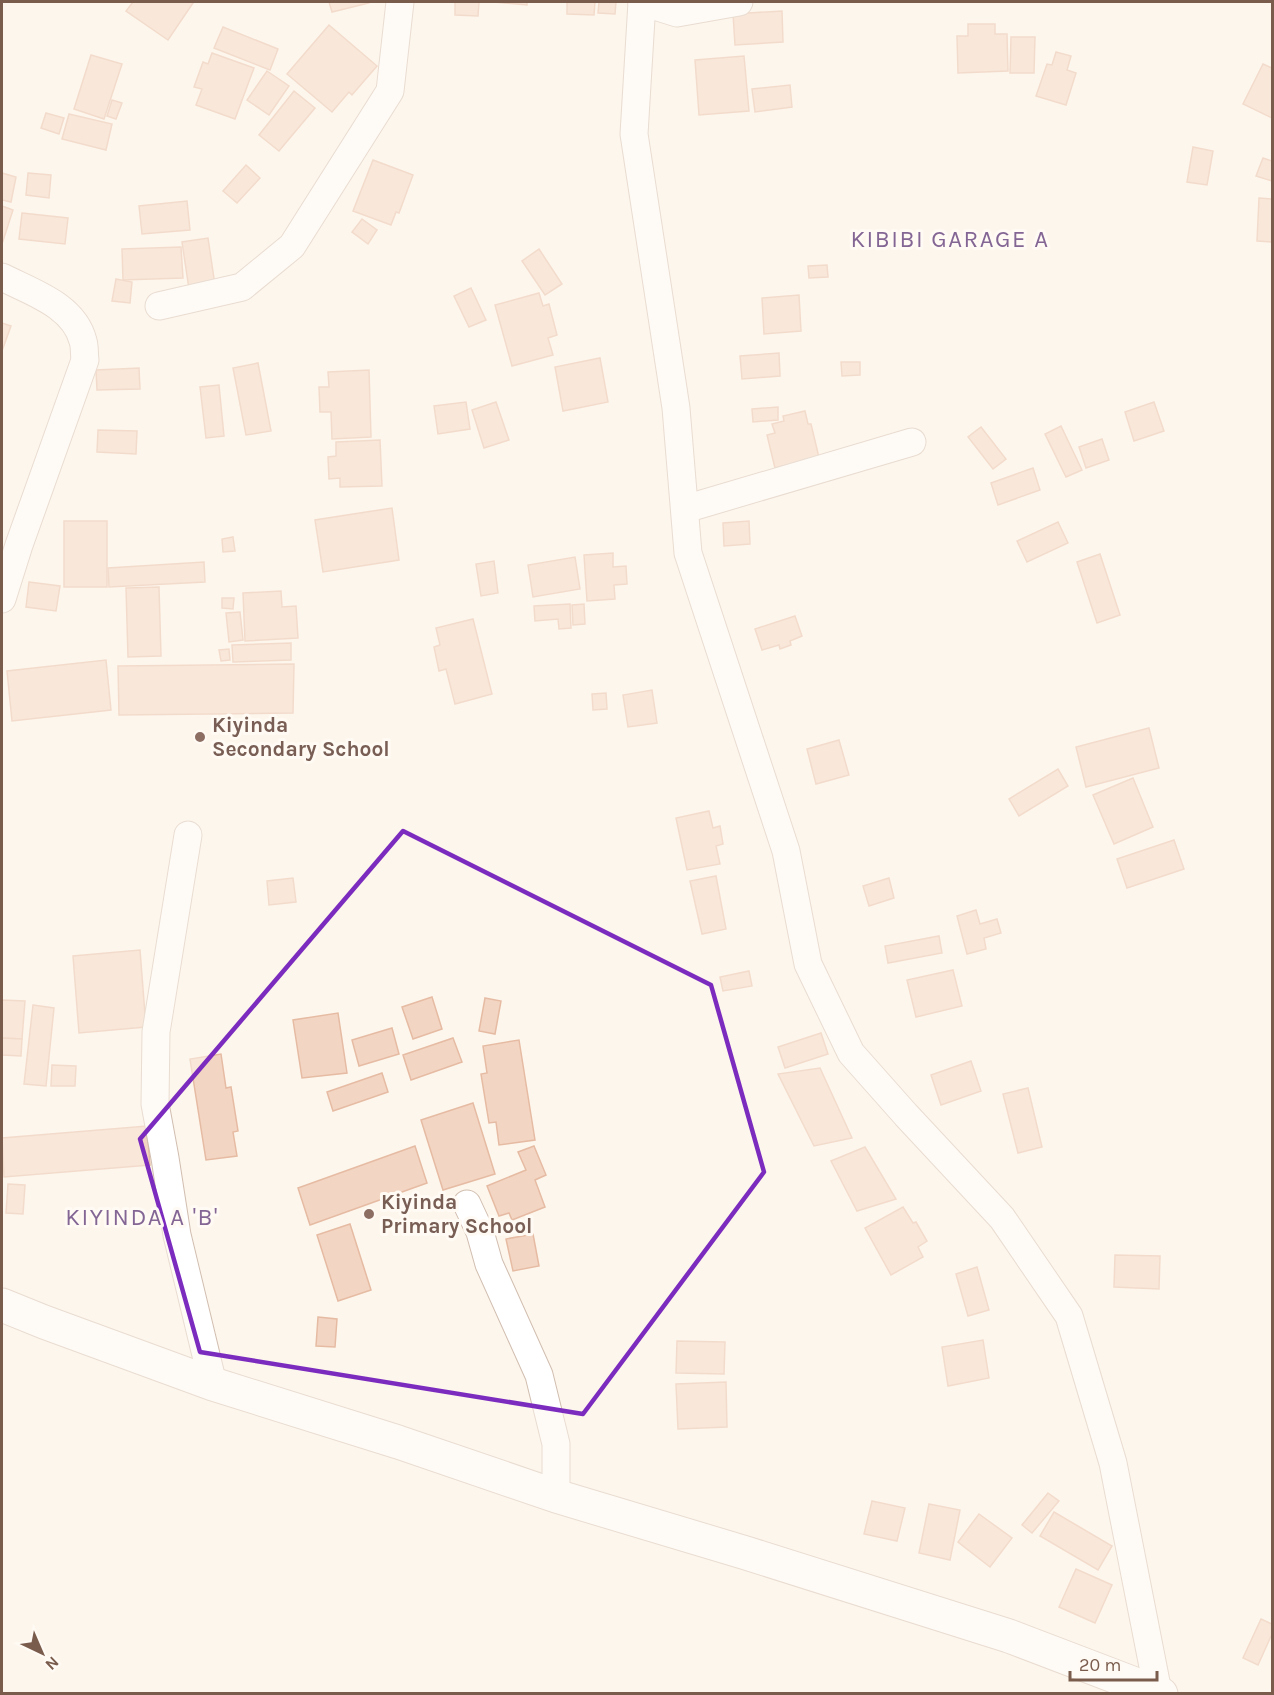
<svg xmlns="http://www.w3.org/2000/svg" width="1274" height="1695" viewBox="0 0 1274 1695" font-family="Karla,sans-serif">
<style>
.building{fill:#f3d5c3;stroke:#e6bba3;stroke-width:1.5}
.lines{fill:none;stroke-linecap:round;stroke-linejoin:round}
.minor-casing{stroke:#d1beb0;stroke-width:29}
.tertiary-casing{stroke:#d1beb0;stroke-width:35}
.minor{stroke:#fff;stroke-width:27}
.tertiary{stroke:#fff;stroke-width:33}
.marked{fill:none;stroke:#7b2cbf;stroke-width:4.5;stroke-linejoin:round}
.education-dot{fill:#8d6e63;stroke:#fffaf3;stroke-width:2}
.labels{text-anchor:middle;stroke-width:6;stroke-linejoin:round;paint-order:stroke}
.education-label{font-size:21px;font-weight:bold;fill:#785e54;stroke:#fffaf3;text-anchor:start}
.quarter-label{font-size:24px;letter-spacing:1.5px;fill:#846695;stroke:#fffaf3}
</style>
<rect width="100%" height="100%" fill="#fdf6ec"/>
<g class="building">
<polygon points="133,2 191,2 193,3 168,40 126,11"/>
<polygon points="329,2 369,2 369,3 332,12"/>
<polygon points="455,2 479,2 478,16 455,15"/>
<polygon points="493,2 527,2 527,5"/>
<polygon points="567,2 595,2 594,15 567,14"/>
<polygon points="599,2 616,2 615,14 598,13"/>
<polygon points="782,11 783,42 735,45 733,14"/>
<polygon points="968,24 995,24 995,34 1007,34 1008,71 958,73 957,36 968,36"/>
<polygon points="329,25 377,66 352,95 349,92 332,112 287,74"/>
<polygon points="223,27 278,49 270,70 214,48"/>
<polygon points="1011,37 1035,37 1034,73 1010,73"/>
<polygon points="1056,52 1071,56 1067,70 1076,73 1066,105 1036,96 1047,64 1052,65"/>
<polygon points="212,53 254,68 235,119 196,105 202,89 194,87 203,62 208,64"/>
<polygon points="91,55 122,64 104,119 74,109"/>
<polygon points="744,56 749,111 699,115 695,60"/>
<polygon points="1263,64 1272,68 1272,118 1243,104"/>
<polygon points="267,71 289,86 269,115 247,100"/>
<polygon points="790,85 792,107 755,112 752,89"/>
<polygon points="294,91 315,108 279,151 259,135"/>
<polygon points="112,100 122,103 116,119 107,116"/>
<polygon points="46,113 64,118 59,134 41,128"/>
<polygon points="69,114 112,124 106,150 62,139"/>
<polygon points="1193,147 1213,151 1207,185 1187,182"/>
<polygon points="1263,158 1272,161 1272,181 1256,176"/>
<polygon points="373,160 413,175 399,213 396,212 391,225 353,211"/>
<polygon points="246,165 260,178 237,203 223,191"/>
<polygon points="2,173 16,177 11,202 2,200"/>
<polygon points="28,173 51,175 49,198 26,195"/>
<polygon points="1259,198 1272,199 1272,242 1257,241"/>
<polygon points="187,201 190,230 142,234 139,206"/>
<polygon points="2,206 13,210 2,244"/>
<polygon points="22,213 68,218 65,244 19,239"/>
<polygon points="362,219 377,230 368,244 352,232"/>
<polygon points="208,238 215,285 189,289 182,242"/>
<polygon points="181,247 183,278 123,280 122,249"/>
<polygon points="539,249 562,284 545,295 522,261"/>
<polygon points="827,265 828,277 809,278 808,266"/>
<polygon points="116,279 132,282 130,303 112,301"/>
<polygon points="471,288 486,320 469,327 454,296"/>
<polygon points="539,293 543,306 549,304 557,335 548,338 553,355 512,366 495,305"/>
<polygon points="799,295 801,331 764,334 762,298"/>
<polygon points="2,323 11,326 2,351"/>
<polygon points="779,353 780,376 742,379 740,356"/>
<polygon points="600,358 608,402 563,411 555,367"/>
<polygon points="841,362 860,362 860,375 842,376"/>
<polygon points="258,363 271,431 246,435 233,368"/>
<polygon points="139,368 140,389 97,390 96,370"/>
<polygon points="369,370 371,437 332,439 331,412 320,412 319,387 329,387 328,372"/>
<polygon points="219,385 224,436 206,438 200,387"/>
<polygon points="466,402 470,429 438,434 434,406"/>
<polygon points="496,402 509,440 484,448 472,410"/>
<polygon points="1154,402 1164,431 1134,441 1125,412"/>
<polygon points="778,407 778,420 753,422 752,409"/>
<polygon points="805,411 808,424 811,424 822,470 786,479 783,466 775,468 767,435 775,433 772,424 784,421 783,416"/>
<polygon points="1061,426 1082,470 1066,477 1045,434"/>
<polygon points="981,427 1006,459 993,469 968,437"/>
<polygon points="98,430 137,431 136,454 97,452"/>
<polygon points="1102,439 1109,460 1086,468 1079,447"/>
<polygon points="380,440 382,486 340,487 340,478 329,479 328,457 336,456 336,442"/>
<polygon points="1033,468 1040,490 998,505 991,483"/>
<polygon points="392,508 399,560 323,572 315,520"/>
<rect x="64" y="521" width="43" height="66"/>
<polygon points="749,521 750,544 724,546 723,523"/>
<polygon points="1058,522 1068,543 1027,562 1017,541"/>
<polygon points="233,537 235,551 223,552 222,539"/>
<polygon points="613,553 613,567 626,566 627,584 614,585 615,599 587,601 584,555"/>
<polygon points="1100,554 1120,615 1097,623 1077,562"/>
<polygon points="575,557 580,589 533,597 528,565"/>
<polygon points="494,561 498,593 481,596 476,564"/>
<polygon points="204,562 205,582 109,587 108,568"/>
<polygon points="29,582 60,586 56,611 26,607"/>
<polygon points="159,587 161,656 128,657 126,588"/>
<polygon points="281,591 282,607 296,606 298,638 245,641 243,593"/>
<polygon points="222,598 234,598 233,609 222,608"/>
<polygon points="570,604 571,628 559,629 558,619 535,621 534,606"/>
<polygon points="584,604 585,624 573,625 572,605"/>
<polygon points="240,612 243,640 229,642 226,613"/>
<polygon points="795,616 802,636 790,641 791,645 780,649 779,645 762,650 755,629"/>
<polygon points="473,619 492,694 455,704 446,669 439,671 434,647 440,645 436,628"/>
<polygon points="291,643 291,660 233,662 232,645"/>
<polygon points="229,649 230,660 221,661 219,650"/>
<polygon points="106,660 111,710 12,721 7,671"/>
<polygon points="294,664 293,713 119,715 118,666"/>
<polygon points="652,690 657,723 628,727 623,695"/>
<polygon points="606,693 607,709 593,710 592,694"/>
<polygon points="1149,728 1159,768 1086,787 1076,747"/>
<polygon points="839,740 849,775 816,784 807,749"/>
<polygon points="1058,769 1068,786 1019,816 1009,799"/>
<polygon points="1133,778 1153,827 1114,844 1093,795"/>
<polygon points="709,811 713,828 720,826 723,844 716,846 720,864 687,870 676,818"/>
<polygon points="1174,840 1184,869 1127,888 1117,859"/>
<polygon points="716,876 726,929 702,934 690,881"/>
<polygon points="293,878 296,902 269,905 267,881"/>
<polygon points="889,878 894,898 869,906 863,886"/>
<polygon points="976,910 980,924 997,919 1001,933 984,938 986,949 967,954 957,916"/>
<polygon points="939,936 942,953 888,963 885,946"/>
<polygon points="140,950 146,1027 79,1033 73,956"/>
<polygon points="953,970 962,1006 916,1017 907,980"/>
<polygon points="749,971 752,986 723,991 720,977"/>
<polygon points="432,997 442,1029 413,1039 402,1007"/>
<polygon points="485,998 501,1001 495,1034 479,1031"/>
<polygon points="2,1000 25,1001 22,1039 2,1038"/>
<polygon points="33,1005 54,1008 46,1086 24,1084"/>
<polygon points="338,1013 347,1073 302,1078 293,1020"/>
<polygon points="392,1028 399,1054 359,1066 352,1040"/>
<polygon points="821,1033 828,1054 785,1068 778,1047"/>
<polygon points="2,1038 22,1039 21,1056 2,1055"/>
<polygon points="453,1038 462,1062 411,1080 403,1055"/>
<polygon points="519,1040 535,1140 499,1145 496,1122 489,1123 481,1074 487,1073 483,1046"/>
<polygon points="221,1054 226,1088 231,1087 238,1131 233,1132 237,1156 206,1160 190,1059"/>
<polygon points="971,1061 981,1091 941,1105 931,1075"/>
<polygon points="52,1065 76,1066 75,1086 51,1086"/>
<polygon points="820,1068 852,1138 814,1146 778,1074"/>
<polygon points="382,1073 388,1092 333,1111 327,1092"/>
<polygon points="1028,1088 1042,1147 1018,1153 1003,1094"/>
<polygon points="473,1103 495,1174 443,1190 421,1120"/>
<polygon points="147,1126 150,1165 4,1177 2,1138"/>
<polygon points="415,1146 427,1183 310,1225 298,1188"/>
<polygon points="534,1146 546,1175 535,1180 545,1207 512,1220 509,1213 499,1216 487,1186 526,1170 518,1152"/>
<polygon points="865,1147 896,1199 857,1211 831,1161"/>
<polygon points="8,1184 25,1185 23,1214 6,1213"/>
<polygon points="903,1207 913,1223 916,1222 927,1241 918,1247 923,1257 891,1275 865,1228"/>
<polygon points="350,1224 371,1290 338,1301 317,1235"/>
<polygon points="533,1234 539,1266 513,1271 506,1239"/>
<polygon points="1115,1255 1160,1256 1159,1289 1114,1287"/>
<polygon points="977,1267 989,1310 968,1316 956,1274"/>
<polygon points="318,1317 337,1319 335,1347 316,1346"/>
<polygon points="983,1340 989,1378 948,1386 942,1347"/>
<polygon points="677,1341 725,1342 724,1374 676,1373"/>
<polygon points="726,1382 727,1427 678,1429 676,1384"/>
<polygon points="1048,1493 1059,1501 1032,1533 1022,1525"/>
<polygon points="872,1501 905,1508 897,1541 864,1534"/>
<polygon points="929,1504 960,1510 950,1560 919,1553"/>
<polygon points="1054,1512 1112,1546 1098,1570 1040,1536"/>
<polygon points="979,1514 1012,1538 990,1567 958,1542"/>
<polygon points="1076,1569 1112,1585 1095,1623 1059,1607"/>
<polygon points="1261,1619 1272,1624 1272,1634 1258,1665 1243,1658"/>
</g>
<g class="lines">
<defs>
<g id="minor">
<polyline points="642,2 634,134 676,408 688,553 786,851 808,964 851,1053 906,1115 1002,1218 1069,1316 1113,1463 1158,1692"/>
<polyline points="642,2 677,13 739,2"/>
<path d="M2,277c29,15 72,28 81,64 2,6 1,13 2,19l-66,185 -17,54"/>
<polyline points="159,306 242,287 292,246 390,91 400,2"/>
<polyline points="685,509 912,442"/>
<polyline points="188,835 156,1032 155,1104 165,1158 177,1235 213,1384"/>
<polyline points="467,1204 480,1232 489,1264 539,1375 556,1444 556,1496"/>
</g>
<polyline id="tertiary" points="2,1305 44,1322 213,1384 398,1442 556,1496 746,1553 1009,1636 1161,1694"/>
</defs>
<use href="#minor" class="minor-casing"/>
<use href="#tertiary" class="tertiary-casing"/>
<use href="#minor" class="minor"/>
<use href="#tertiary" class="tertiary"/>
</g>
<path d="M0 0H1274V1695H0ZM403,831l308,154 53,187 -181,242 -383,-62 -60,-213z" fill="#fdf6ec" fill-opacity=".55" fill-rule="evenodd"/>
<path class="marked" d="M403,831l308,154 53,187 -181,242 -383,-62 -60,-213z"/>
<g class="education-dot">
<circle cx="200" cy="737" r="6"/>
<circle cx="369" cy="1214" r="6"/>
</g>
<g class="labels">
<g class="education-label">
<text x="212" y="732">Kiyinda<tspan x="212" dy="24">Secondary School</tspan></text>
<text x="381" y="1209">Kiyinda<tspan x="381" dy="24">Primary School</tspan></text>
</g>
<g class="quarter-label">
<text x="950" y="247">KIBIBI GARAGE A</text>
<text x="142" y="1225">KIYINDA A 'B'</text>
</g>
</g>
<rect width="1274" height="1695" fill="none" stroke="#7a5c4d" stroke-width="6"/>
<g transform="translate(42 1653) rotate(136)" stroke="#fffaf3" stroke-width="4.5" paint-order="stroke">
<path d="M0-4.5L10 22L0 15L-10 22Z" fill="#7a5c4d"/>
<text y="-9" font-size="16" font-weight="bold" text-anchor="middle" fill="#7a5c4d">N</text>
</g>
<path d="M1070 1671v9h87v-9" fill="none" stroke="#7a5c4d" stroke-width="3"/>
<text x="1079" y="1671" font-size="18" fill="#7a5c4d" stroke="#fffaf3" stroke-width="4.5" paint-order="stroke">20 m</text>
</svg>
